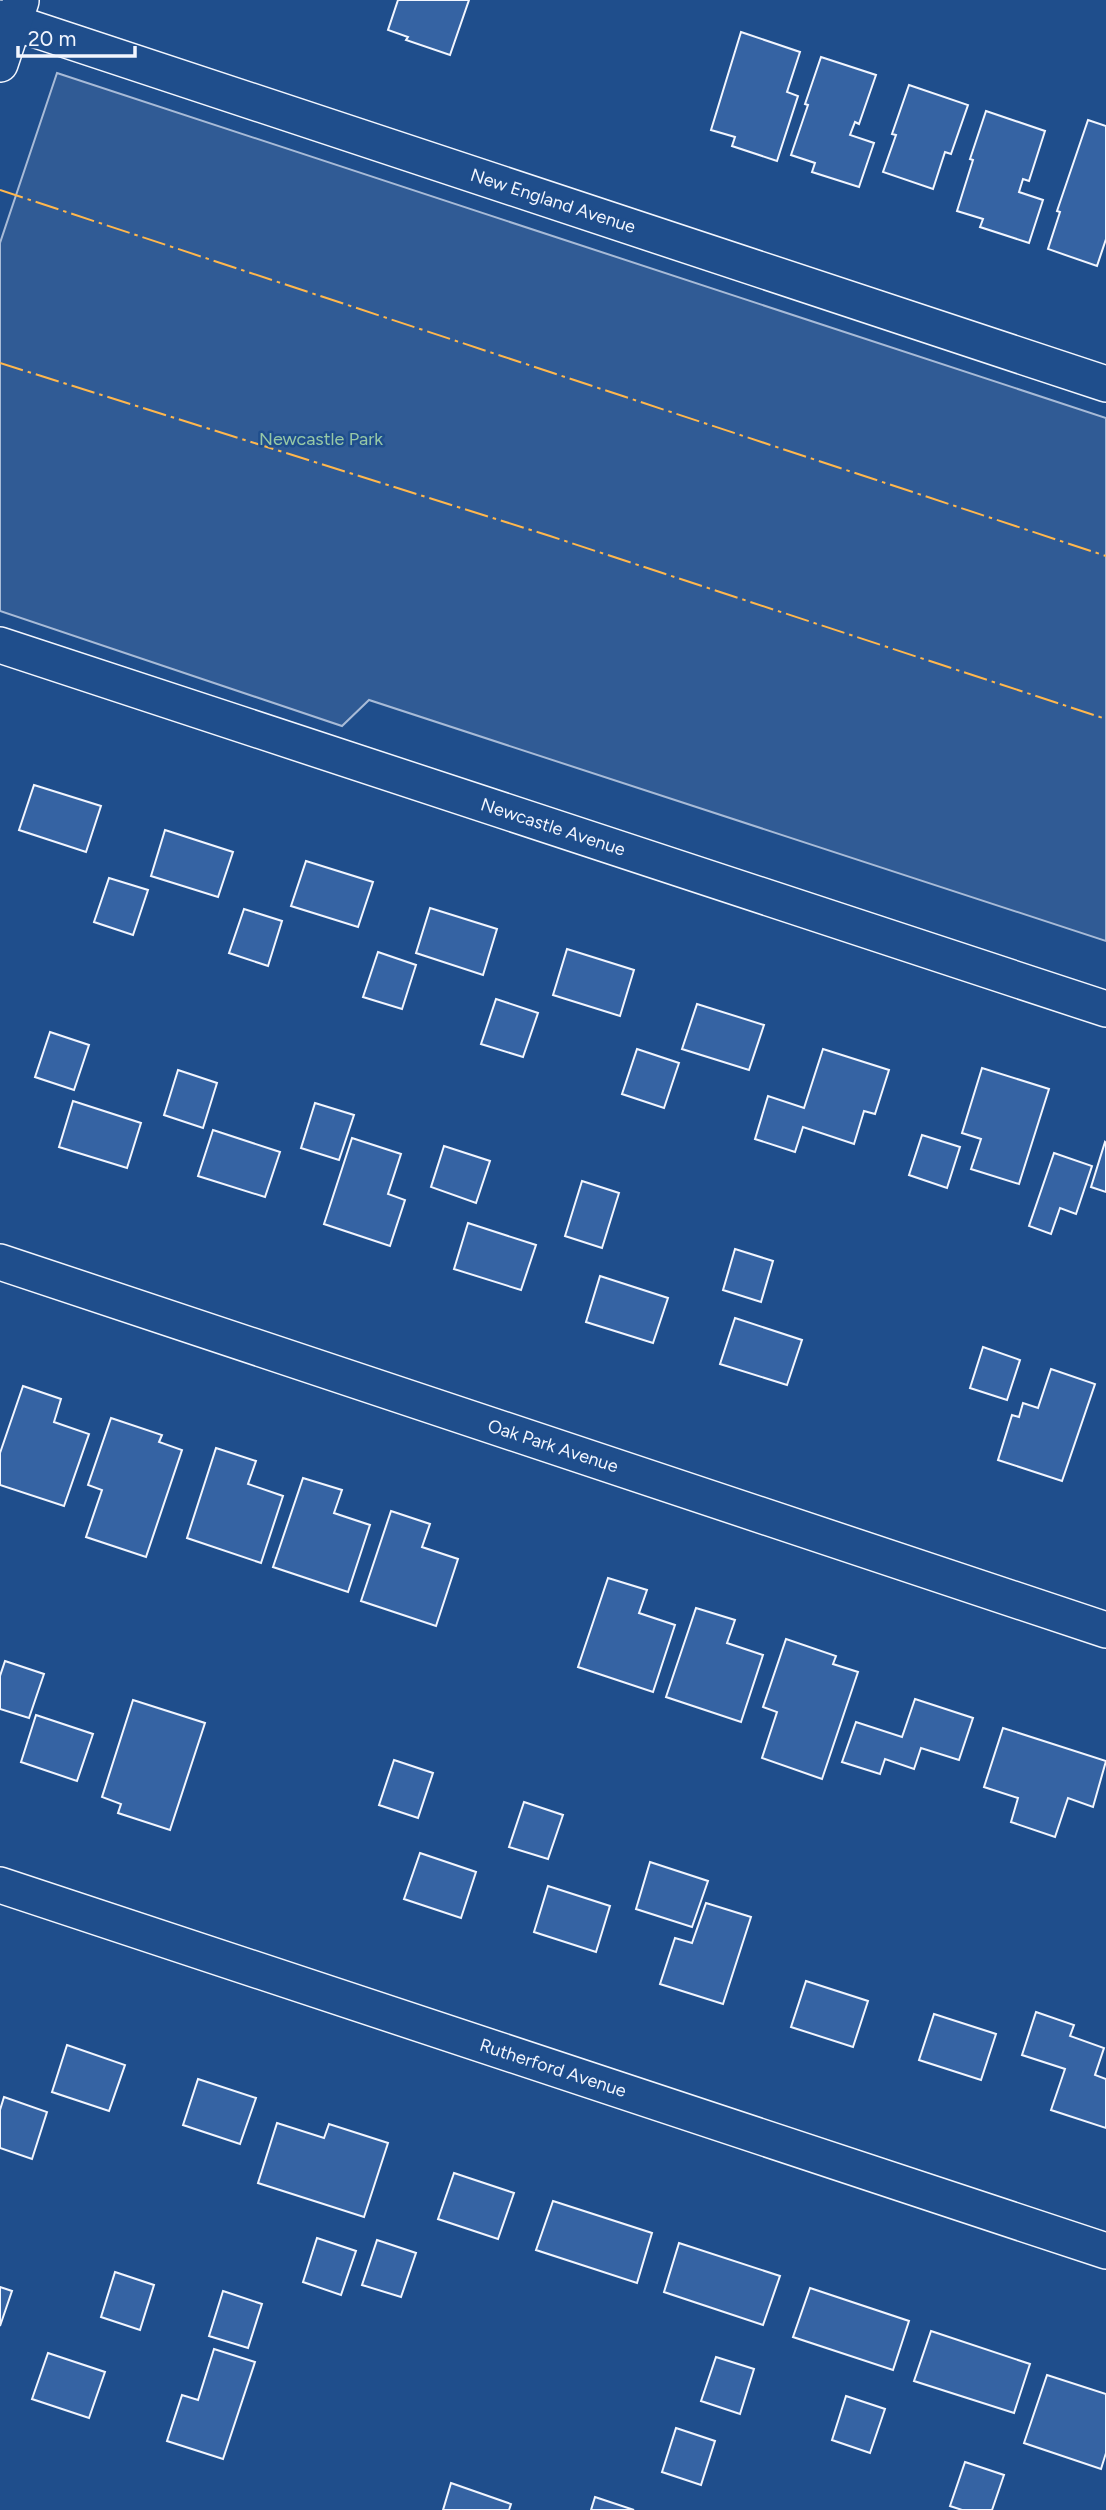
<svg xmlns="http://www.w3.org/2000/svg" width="1106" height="2510" viewBox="0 0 1106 2510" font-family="Figtree,sans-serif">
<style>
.built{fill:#305b95;stroke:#a8bbd7;stroke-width:2}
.building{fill:#3563a3;stroke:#f2f6ff;stroke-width:2}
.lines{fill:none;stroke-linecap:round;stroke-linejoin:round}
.minor-casing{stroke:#f2f6ff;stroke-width:38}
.minor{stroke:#1f4e8c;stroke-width:35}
.power{stroke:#ffb74d;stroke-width:2;stroke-dasharray:24 5 3.5 5;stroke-linecap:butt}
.labels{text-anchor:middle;stroke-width:5;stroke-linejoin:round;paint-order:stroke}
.street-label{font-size:18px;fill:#f2f6ff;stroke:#1f4e8c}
.park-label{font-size:18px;fill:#97c8a6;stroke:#1f4e8c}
</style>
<rect width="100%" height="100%" fill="#1f4e8c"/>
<polygon class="built" points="57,73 1106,418 1106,941 369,700 342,726 0,611 0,243"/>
<g class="building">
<polygon points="398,0 469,0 450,55 406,40 408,37 388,30"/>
<polygon points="741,32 800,52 787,92 798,96 777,161 732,146 735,137 711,130"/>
<polygon points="821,57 876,75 859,124 855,122 850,135 874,143 859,187 812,172 815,163 791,155 808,105 805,104"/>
<polygon points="909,85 968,105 951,154 945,152 933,189 883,172 896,135 892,134"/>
<polygon points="986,111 1045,131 1029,181 1023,179 1019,192 1043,200 1029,243 980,227 983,219 957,211 973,160 970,159"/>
<polygon points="1088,120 1106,126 1106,239 1097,266 1048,249 1060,212 1057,211"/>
<polygon points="34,785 101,806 86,852 19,830"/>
<polygon points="165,830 233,852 218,897 151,876"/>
<polygon points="306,861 373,882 358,927 291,906"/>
<polygon points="109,878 148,890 133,935 94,922"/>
<polygon points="430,908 497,929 483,975 416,953"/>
<polygon points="244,909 282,921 268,966 229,953"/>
<polygon points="567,949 634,970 620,1016 553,995"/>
<polygon points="378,952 416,965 402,1009 363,997"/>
<polygon points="496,999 538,1013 523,1057 481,1044"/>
<polygon points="697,1004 764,1025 749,1070 682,1049"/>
<polygon points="50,1032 89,1045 74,1090 35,1077"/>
<polygon points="637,1049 679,1063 664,1108 622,1094"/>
<polygon points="823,1049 889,1070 875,1114 864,1111 854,1144 803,1127 795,1152 755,1139 768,1096 804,1108"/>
<polygon points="982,1068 1049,1089 1019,1184 971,1169 981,1139 962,1133"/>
<polygon points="178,1070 217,1083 203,1128 164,1115"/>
<polygon points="73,1101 141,1123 127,1168 59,1147"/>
<polygon points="315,1103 354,1115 339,1160 301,1148"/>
<polygon points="213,1130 280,1152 265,1197 198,1176"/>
<polygon points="922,1135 960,1147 947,1188 909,1175"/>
<polygon points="352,1138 401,1154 388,1194 405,1200 390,1246 324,1224"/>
<polygon points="1105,1142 1106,1143 1106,1192 1091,1187"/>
<polygon points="444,1146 490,1161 476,1203 431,1187"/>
<polygon points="1054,1153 1092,1166 1076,1214 1060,1208 1051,1234 1029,1226"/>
<polygon points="582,1181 619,1193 602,1248 565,1236"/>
<polygon points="468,1223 536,1245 521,1290 454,1269"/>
<polygon points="735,1249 773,1261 761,1302 723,1290"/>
<polygon points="600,1276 668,1298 653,1343 586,1322"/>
<polygon points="735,1318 802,1340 787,1385 720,1364"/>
<polygon points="983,1347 1020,1360 1007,1400 970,1388"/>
<polygon points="1051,1369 1095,1384 1062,1481 998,1460 1012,1415 1019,1417 1023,1403 1038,1408"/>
<polygon points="23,1386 61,1399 54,1422 89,1434 64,1506 0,1485 0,1453"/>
<polygon points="111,1418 162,1435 159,1442 182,1450 146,1557 86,1537 102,1490 88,1485"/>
<polygon points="216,1448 256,1461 248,1484 283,1496 261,1563 187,1538"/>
<polygon points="303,1478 342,1490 334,1513 370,1525 348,1592 273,1567"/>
<polygon points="391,1511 430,1524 422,1547 458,1559 436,1626 361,1601"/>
<polygon points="608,1578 647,1590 639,1613 675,1625 653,1692 578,1667"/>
<polygon points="696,1608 735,1620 727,1643 763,1655 741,1722 666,1697"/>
<polygon points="786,1639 836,1656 833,1664 858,1672 822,1779 762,1758 777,1712 763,1707"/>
<polygon points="5,1661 44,1674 29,1718 0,1709 0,1676"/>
<polygon points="915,1699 973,1718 959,1760 921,1748 914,1769 885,1759 880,1774 842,1762 856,1722 902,1737"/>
<polygon points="133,1700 205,1723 170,1830 118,1813 121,1804 102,1797"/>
<polygon points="36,1715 93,1734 77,1781 21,1762"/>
<polygon points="1003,1728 1106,1761 1093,1807 1068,1798 1055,1837 1011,1822 1018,1798 984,1787"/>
<polygon points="394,1760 433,1773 418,1818 379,1805"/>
<polygon points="524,1802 563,1815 548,1859 509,1847"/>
<polygon points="420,1853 476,1872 461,1918 404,1899"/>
<polygon points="650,1862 708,1881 692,1927 636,1909"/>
<polygon points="548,1886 610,1906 596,1952 534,1932"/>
<polygon points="706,1903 751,1917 723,2004 660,1984 675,1938 692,1943"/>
<polygon points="806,1981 868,2001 853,2047 791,2027"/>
<polygon points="1036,2012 1074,2025 1070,2036 1104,2048 1095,2075 1106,2079 1106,2128 1051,2110 1065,2069 1022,2055"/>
<polygon points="934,2014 996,2034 981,2080 919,2060"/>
<polygon points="67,2045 125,2065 109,2111 52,2092"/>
<polygon points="198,2079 256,2098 240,2144 183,2125"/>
<polygon points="4,2097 47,2112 32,2159 0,2148 0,2110"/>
<polygon points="277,2123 324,2138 329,2124 388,2143 364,2217 258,2183"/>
<polygon points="454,2173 514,2193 498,2239 438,2219"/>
<polygon points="553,2201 652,2233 637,2283 536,2250"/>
<polygon points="317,2238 356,2251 341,2295 303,2282"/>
<polygon points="377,2240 416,2253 401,2297 362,2285"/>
<polygon points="679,2243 780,2276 763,2325 664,2292"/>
<polygon points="115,2272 154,2285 140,2330 101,2317"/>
<polygon points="0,2287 12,2291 0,2326"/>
<polygon points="810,2288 909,2321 893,2370 793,2337"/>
<polygon points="223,2291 262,2304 248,2348 209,2336"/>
<polygon points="931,2331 1030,2364 1014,2413 914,2381"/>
<polygon points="214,2349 255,2362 223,2459 167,2441 182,2395 198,2400"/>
<polygon points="48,2353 105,2372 89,2418 32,2399"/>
<polygon points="716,2357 754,2369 740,2414 701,2401"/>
<polygon points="1047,2375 1106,2394 1106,2453 1101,2469 1024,2443"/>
<polygon points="846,2396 885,2409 870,2453 832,2440"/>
<polygon points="676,2428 715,2441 701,2485 662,2472"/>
<polygon points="965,2462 1004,2475 992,2510 962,2510 950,2506"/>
<polygon points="451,2483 511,2504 509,2510 443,2510"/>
<polygon points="595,2497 634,2510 591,2510"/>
</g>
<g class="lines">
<defs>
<g id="minor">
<polyline points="0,18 1106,384"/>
<polyline points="0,64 21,1"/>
<polyline points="0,645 1106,1009"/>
<polyline points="0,1262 1106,1630"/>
<polyline points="0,1885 1106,2251"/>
</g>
</defs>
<use href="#minor" class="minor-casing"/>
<use href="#minor" class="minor"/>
<g class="power">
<polyline points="0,190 1106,556"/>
<polyline points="0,363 550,536 1106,719"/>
</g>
</g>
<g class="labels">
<g class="street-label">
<text transform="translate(553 201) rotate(18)" y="6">New England Avenue</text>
<text transform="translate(553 827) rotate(18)" y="6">Newcastle Avenue</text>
<text transform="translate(553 1446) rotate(18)" y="6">Oak Park Avenue</text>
<text transform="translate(553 2068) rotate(18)" y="6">Rutherford Avenue</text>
</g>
<g class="park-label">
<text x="321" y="445">Newcastle Park</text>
</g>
</g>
<path d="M18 46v10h117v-10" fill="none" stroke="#f2f6ff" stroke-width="3.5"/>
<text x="28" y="46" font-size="21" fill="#f2f6ff" stroke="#1f4e8c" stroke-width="5" paint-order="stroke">20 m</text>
</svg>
